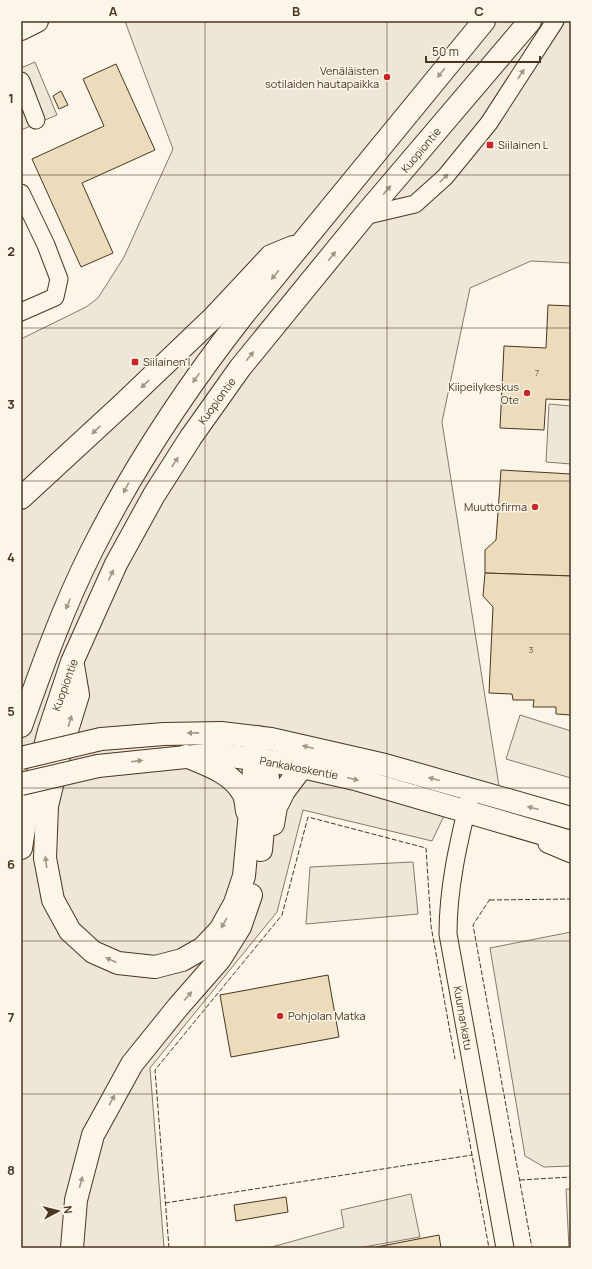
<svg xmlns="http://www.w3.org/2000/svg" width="592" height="1269" viewBox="0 0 592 1269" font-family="Manrope,sans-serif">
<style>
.green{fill:#ede6d9;stroke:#887966}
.parking{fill:#ede7d9;stroke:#887966}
.building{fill:#ecdcbc;stroke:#4a3520}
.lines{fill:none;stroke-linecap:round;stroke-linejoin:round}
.minor-casing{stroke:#4a3520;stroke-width:19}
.major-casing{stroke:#4a3520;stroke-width:24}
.highway-casing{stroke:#4a3520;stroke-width:24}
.minor{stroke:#fbf6e9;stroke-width:17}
.major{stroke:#fbf6e9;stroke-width:22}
.highway{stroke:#fbf6e9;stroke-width:22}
.major-bridge-casing{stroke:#4a3520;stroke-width:24;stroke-linecap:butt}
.major-bridge{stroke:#fbf6e9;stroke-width:22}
.fence{stroke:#4a3520;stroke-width:1;stroke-dasharray:5 2;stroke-linecap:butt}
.oneway{fill:#a29684}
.grid{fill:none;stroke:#4a3520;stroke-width:1;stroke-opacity:0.55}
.poi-dot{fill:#c62828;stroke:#fbf6e9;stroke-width:1.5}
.labels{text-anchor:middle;stroke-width:3;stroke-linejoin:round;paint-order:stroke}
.number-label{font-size:9px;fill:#725f47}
.poi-label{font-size:11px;fill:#4a3520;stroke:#fbf6e9;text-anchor:end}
.street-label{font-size:11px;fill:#4a3520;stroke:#fbf6e9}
.neatline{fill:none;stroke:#4a3520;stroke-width:1.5}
.grid-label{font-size:13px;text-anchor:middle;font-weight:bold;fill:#4a3520}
</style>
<rect width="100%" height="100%" fill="#fbf6e9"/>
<polygon class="green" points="125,21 571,21 571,263 531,261 470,288 442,422 499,786 463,776 432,841 303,810 277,912 150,1068 164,1248 21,1248 21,339 86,307 98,298 124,257 173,149 130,35"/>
<g class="parking">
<polygon points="35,62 57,115 21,130 21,68"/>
<polygon points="549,404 571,406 571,464 546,462"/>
<polygon points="520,715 571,731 571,778 506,759"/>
<polygon points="413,862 418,914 306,924 310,867"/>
<polygon points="571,932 571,1166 544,1167 525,1156 490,948"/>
<polygon points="566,1189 571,1189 571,1248 569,1248"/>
<polygon points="411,1194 420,1237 358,1248 268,1248 344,1227 341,1210"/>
</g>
<g class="building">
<polygon points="116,64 155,150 82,183 113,253 81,267 32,159 104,126 83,79"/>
<polygon points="61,91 68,105 59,109 53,96"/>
<polygon points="548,305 571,306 571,400 546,399 544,430 500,428 504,346 546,348"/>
<polygon points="501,470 571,474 571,576 485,573 485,550 496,540"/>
<polygon points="485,573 571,576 571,715 556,714 556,707 533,707 534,700 513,700 512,694 489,693 493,607 483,596"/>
<polygon points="328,975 339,1037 231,1057 220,995"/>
<polygon points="286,1197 288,1212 236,1221 234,1205"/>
<polygon points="439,1235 441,1248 369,1248 371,1248"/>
</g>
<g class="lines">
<defs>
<g id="minor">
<polyline points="21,81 36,120"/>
<polyline points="21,193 46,245 59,279 55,297 21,312"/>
<polyline points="364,216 415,204 445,177 489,123 555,21"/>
<path d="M469,800c-11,44 -21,88 -21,134l57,314"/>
<polyline points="547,844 571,854"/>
</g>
<g id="major">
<polyline points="21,29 37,21"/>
<polyline points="101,739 164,734 221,733 271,739 385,765 571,818"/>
<polyline points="98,766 215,754 269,761 302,767 355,779 571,842"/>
</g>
<g id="highway">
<polyline points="21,498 124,403 213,318 271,256 293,247"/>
<polyline points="73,665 78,695 59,756 47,806 45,858 53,900 70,931 93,952 118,963 155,967 182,960 203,948 220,930 235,903 244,876 257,737"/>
<path d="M21,726c21,-59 42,-118 70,-174 42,-84 95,-164 153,-238l240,-293"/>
<path d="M186,756c21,9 45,16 57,37 3,5 3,13 4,18"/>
<polyline points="273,824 276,807 284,791 302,767"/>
<polyline points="21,848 25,823 49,731 72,662 116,564 154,495 191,437 240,368 364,216 530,21"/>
<polyline points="261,850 268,777"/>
<polyline points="72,1248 76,1200 93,1135 132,1064 178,1007 220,959 240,927 251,895"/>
</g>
</defs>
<use href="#minor" class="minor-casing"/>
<use href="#major" class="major-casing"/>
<use href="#highway" class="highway-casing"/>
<use href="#minor" class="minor"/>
<use href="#major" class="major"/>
<use href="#highway" class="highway"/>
<defs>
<g id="major-bridge">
<polyline points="21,758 101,739"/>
<polyline points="21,784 98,766"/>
</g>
</defs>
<use href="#major-bridge" class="major-bridge-casing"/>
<use href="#major-bridge" class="major-bridge"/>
<g class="fence">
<polyline points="490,899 473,925 532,1248"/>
<polyline points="490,900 571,899"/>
<polyline points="460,1089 489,1248"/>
<polyline points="520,1180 571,1177"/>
<polyline points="165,1203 472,1155"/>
<polyline points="169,1248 155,1070 282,915 308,817 426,848 431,926 455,1059"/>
</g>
</g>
<defs><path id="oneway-solid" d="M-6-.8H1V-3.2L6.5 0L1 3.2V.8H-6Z"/></defs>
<g class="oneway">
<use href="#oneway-solid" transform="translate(441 73) rotate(129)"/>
<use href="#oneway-solid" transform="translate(521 74) rotate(-57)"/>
<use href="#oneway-solid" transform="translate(444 178) rotate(-45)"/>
<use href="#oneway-solid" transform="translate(387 190) rotate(-49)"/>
<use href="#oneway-solid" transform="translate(332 256) rotate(-51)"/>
<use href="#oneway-solid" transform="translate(275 275) rotate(129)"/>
<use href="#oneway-solid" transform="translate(250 356) rotate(-51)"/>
<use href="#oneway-solid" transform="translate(196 378) rotate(125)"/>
<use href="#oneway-solid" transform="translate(145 384) rotate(136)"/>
<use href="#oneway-solid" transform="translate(96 430) rotate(137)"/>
<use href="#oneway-solid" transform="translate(175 462) rotate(-57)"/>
<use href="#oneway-solid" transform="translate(126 488) rotate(118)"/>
<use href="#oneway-solid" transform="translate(111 575) rotate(-66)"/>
<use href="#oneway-solid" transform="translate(68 604) rotate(114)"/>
<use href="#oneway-solid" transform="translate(70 721) rotate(-73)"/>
<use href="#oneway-solid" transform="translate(193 733) rotate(179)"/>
<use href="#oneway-solid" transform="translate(308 747) rotate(-166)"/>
<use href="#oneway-solid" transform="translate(137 761) rotate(-7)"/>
<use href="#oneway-solid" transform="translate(353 779) rotate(14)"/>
<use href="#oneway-solid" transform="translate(434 779) rotate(-165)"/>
<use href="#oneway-solid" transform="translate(533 808) rotate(-165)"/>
<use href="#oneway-solid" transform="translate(46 862) rotate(-97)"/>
<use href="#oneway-solid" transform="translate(224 923) rotate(120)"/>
<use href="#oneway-solid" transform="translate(111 960) rotate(-156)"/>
<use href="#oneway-solid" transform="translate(188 996) rotate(-49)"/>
<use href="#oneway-solid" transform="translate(112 1100) rotate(-61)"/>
<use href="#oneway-solid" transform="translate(81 1182) rotate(-75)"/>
</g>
<path class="grid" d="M205,21v1227M387,21v1227M21,175h550M21,328h550M21,481h550M21,634h550M21,788h550M21,941h550M21,1094h550"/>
<g class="poi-dot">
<circle cx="387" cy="77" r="4"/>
<rect x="486" y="141" width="8" height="8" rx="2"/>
<rect x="131" y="358" width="8" height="8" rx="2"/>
<circle cx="527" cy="393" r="4"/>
<circle cx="535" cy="507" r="4"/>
<circle cx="280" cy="1016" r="4"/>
</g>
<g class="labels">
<g class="number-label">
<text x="537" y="376">7</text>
<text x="531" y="653">3</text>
</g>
<g class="poi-label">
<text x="379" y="75">Venäläisten<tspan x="379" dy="13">sotilaiden hautapaikka</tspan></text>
<text x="498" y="149" text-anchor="start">Siilainen L</text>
<text x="143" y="366" text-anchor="start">Siilainen I</text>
<text x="519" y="391">Kiipeilykeskus<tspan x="519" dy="13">Ote</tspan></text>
<text x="527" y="511">Muuttofirma</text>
<text x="288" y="1020" text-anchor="start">Pohjolan Matka</text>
</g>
<g class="street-label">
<text transform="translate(421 150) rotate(-50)" y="4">Kuopiontie</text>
<text transform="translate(217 401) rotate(-54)" y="4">Kuopiontie</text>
<text transform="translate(65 685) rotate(-70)" y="4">Kuopiontie</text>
<text transform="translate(299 768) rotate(11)" y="4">Pankakoskentie</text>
<text transform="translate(463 1018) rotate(80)" y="4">Kuurnankatu</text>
</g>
</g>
<rect width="592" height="1269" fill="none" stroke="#fbf6e9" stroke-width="44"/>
<g transform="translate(58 1211) rotate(83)" stroke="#fbf6e9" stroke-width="3" paint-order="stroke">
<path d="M0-3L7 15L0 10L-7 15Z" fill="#4a3520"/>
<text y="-6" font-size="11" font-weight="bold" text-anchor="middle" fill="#4a3520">N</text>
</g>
<path d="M426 56v6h114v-6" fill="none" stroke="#4a3520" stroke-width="2"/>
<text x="432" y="56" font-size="12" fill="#4a3520" stroke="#fbf6e9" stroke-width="3" paint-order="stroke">50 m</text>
<rect x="22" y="22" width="548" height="1225" class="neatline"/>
<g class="grid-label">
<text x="113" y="16">A</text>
<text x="296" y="16">B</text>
<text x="479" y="16">C</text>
<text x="11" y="103">1</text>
<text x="11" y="256">2</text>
<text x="11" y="409">3</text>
<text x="11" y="562">4</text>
<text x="11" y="716">5</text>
<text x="11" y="869">6</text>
<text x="11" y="1022">7</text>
<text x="11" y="1175">8</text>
</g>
</svg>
